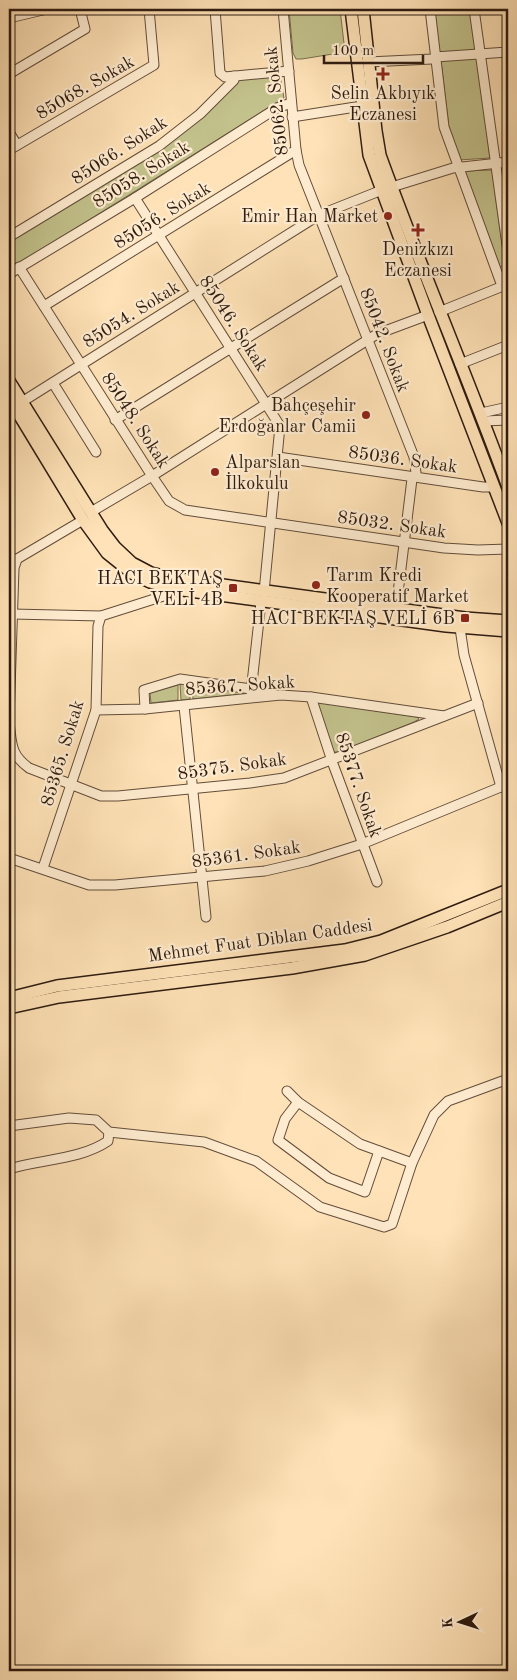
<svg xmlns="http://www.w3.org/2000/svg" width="517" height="1680" viewBox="0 0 517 1680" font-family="'Old Standard TT',serif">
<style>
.green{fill:#c3c28c;stroke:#786e4e}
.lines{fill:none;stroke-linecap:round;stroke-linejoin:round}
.minor-casing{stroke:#624d3a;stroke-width:11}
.major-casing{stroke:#2e1b10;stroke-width:14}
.minor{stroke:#ffecd0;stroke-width:9}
.major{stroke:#ffe2b7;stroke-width:11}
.poi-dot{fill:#8f2418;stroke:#ffecd0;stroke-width:2}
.labels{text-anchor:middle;stroke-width:4.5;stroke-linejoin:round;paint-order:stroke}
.street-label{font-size:18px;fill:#2e1b10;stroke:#ffecd0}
.poi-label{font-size:18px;fill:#2e1b10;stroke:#ffecd0;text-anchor:end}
</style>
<rect width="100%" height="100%" fill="#ffe2b7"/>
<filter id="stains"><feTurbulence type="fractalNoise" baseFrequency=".004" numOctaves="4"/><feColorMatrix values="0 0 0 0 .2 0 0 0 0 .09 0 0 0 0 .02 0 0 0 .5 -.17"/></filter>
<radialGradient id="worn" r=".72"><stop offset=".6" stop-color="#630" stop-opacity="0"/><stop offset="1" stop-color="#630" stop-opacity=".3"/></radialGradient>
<g class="green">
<polygon points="289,9 340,9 345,52 302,59 296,59 293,53"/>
<polygon points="433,9 470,9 477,50 439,53"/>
<polygon points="478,58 490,158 458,160 449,128 441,61"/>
<polygon points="280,76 284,98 9,270 9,240 24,233 88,194 200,118 219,101 240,79"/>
<polygon points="492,170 505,266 500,267 464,171"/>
<polygon points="391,195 482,428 508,498 508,512 410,254"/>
<polygon points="180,684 190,684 190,699 181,700"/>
<polygon points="192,684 243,692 243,694 193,699"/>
<polygon points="178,685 178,700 151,703 150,693"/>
<polygon points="317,702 417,717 419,719 414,722 339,752 333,752"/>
</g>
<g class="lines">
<defs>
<g id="minor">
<polyline points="215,9 220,73 225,77 289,71"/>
<polyline points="283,9 296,150 299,165 414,457 416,473 412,479 396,609"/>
<polyline points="430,9 444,127 502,286"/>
<polyline points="474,9 508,252"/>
<polyline points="9,18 47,9"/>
<polyline points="368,62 432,59 435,57 508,52"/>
<polyline points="9,74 85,29 80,9"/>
<polyline points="292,117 362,106"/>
<polyline points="9,132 17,145"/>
<polyline points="9,150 154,65 149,9"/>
<polyline points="135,198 280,426 264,592"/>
<polyline points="9,237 159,146 200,114 234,80 234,76"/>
<polyline points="19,267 152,476 169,501 185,510 444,548 478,550 508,549"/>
<polyline points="9,274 135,198 277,108 291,103"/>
<polyline points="44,306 296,150"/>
<polyline points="439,312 508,284"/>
<polyline points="460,364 508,345"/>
<polyline points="53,383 96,452"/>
<polyline points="16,402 25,400 319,215 382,190 453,168 508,162"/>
<polyline points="481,413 508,407"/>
<polyline points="115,420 344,278"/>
<polyline points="484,421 508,420"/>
<polyline points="278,457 483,487 493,487"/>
<polyline points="91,512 152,476 377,334 428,315"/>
<polyline points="9,559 17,559 83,520"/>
<polyline points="12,614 101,616 173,593 175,589"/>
<polyline points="460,628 464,655 501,787"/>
<polyline points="251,692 261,602"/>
<polyline points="311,697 333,764 377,882"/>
<polyline points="184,706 206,917"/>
<polyline points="145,709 144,690 180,679 251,689 272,693"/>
<polyline points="96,710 145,709 281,695 311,697 444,716"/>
<polyline points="9,720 14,568 17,559"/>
<path d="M9,722c3,22 1,32 20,46l72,28h17l132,-13 34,-5 194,-75"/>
<polyline points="9,858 89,885 115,885 265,871 308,861 362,844 508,784"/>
<polyline points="43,868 96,710 98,626 101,616"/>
<polyline points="287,1091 298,1102 360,1144 412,1163"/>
<polyline points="298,1102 285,1119 278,1140 329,1178 365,1192 379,1151"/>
<polyline points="9,1126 69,1118 96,1120 109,1132 204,1142 256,1161 320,1207 384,1227 392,1224 412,1163 434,1115 448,1101 508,1079"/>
<path d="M9,1169c32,-10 71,-9 99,-28l1,-9"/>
</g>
<g id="major">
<polyline points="351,9 369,155 428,315 508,523"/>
<path d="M363,9l13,122 4,24c40,111 87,220 128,332"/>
<polyline points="9,381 102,530 115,547 132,563 151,573 172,578 465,618 508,621"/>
<polyline points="9,398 83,520 107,553 132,573 150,582 175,589 446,626 508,631"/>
<polyline points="9,998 57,986 345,950 381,941 508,890"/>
<polyline points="9,1008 59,997 292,968 365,955 447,927 508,902"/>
</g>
</defs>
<use href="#minor" class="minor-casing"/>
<use href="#major" class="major-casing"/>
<use href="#minor" class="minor"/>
<use href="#major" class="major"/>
</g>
<g class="poi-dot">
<path d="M380.5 66.5h5v5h5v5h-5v5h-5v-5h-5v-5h5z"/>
<circle cx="388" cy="216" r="5"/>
<path d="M415.5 222.5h5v5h5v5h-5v5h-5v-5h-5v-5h5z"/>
<circle cx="366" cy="415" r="5"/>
<circle cx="215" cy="472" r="5"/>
<circle cx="316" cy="585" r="5"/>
<rect x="228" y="583" width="10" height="10" rx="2.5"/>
<rect x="460" y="613" width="10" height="10" rx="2.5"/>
</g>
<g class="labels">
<g class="street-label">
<text transform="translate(85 87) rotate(-30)" y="6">85068. Sokak</text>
<text transform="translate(276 101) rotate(-96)" y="6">85062. Sokak</text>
<text transform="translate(119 150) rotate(-33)" y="6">85066. Sokak</text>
<text transform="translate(141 174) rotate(-32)" y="6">85058. Sokak</text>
<text transform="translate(162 215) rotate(-32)" y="6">85056. Sokak</text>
<text transform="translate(131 314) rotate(-32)" y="6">85054. Sokak</text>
<text transform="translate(234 323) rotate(57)" y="6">85046. Sokak</text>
<text transform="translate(385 340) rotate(69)" y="6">85042. Sokak</text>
<text transform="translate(136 420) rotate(57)" y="6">85048. Sokak</text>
<text transform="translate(403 459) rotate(8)" y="6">85036. Sokak</text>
<text transform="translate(392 524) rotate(8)" y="6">85032. Sokak</text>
<text transform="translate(240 685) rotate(-4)" y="6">85367. Sokak</text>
<text transform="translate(62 753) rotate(-73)" y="6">85365. Sokak</text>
<text transform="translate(232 766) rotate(-8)" y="6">85375. Sokak</text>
<text transform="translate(359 785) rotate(71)" y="6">85377. Sokak</text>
<text transform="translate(246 854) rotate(-8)" y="6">85361. Sokak</text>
<text transform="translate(260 940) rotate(-8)" y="6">Mehmet Fuat Diblan Caddesi</text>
</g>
<g class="poi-label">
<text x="383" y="99" text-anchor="middle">Selin Akbıyık<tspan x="383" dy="21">Eczanesi</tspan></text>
<text x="378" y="222">Emir Han Market</text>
<text x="418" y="255" text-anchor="middle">Denizkızı<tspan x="418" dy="21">Eczanesi</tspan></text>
<text x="356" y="411">Bahçeşehir<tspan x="356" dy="21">Erdoğanlar Camii</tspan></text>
<text x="225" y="468" text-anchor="start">Alparslan<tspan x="225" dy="21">İlkokulu</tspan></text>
<text x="326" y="581" text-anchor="start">Tarım Kredi<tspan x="326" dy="21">Kooperatif Market</tspan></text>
<text x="223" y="584">HACI BEKTAŞ<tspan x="223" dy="21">VELİ 4B</tspan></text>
<text x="455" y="624">HACI BEKTAŞ VELİ 6B</text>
</g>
</g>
<rect width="517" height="1680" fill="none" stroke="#ffe2b7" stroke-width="30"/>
<rect x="10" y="10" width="497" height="1660" fill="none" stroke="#2e1b10" stroke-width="2.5"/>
<rect x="15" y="15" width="487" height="1650" fill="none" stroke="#2e1b10"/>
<g transform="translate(460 1622) rotate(266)" stroke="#ffecd0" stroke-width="4" paint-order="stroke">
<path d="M0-4L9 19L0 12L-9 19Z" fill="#2e1b10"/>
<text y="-8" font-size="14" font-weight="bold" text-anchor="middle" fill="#2e1b10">K</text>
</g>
<path d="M324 55v8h99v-8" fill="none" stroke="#2e1b10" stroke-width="2.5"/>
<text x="332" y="55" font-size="15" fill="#2e1b10" stroke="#ffecd0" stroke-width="4" paint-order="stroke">100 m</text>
<rect width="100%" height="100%" filter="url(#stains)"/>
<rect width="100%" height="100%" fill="url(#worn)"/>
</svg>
